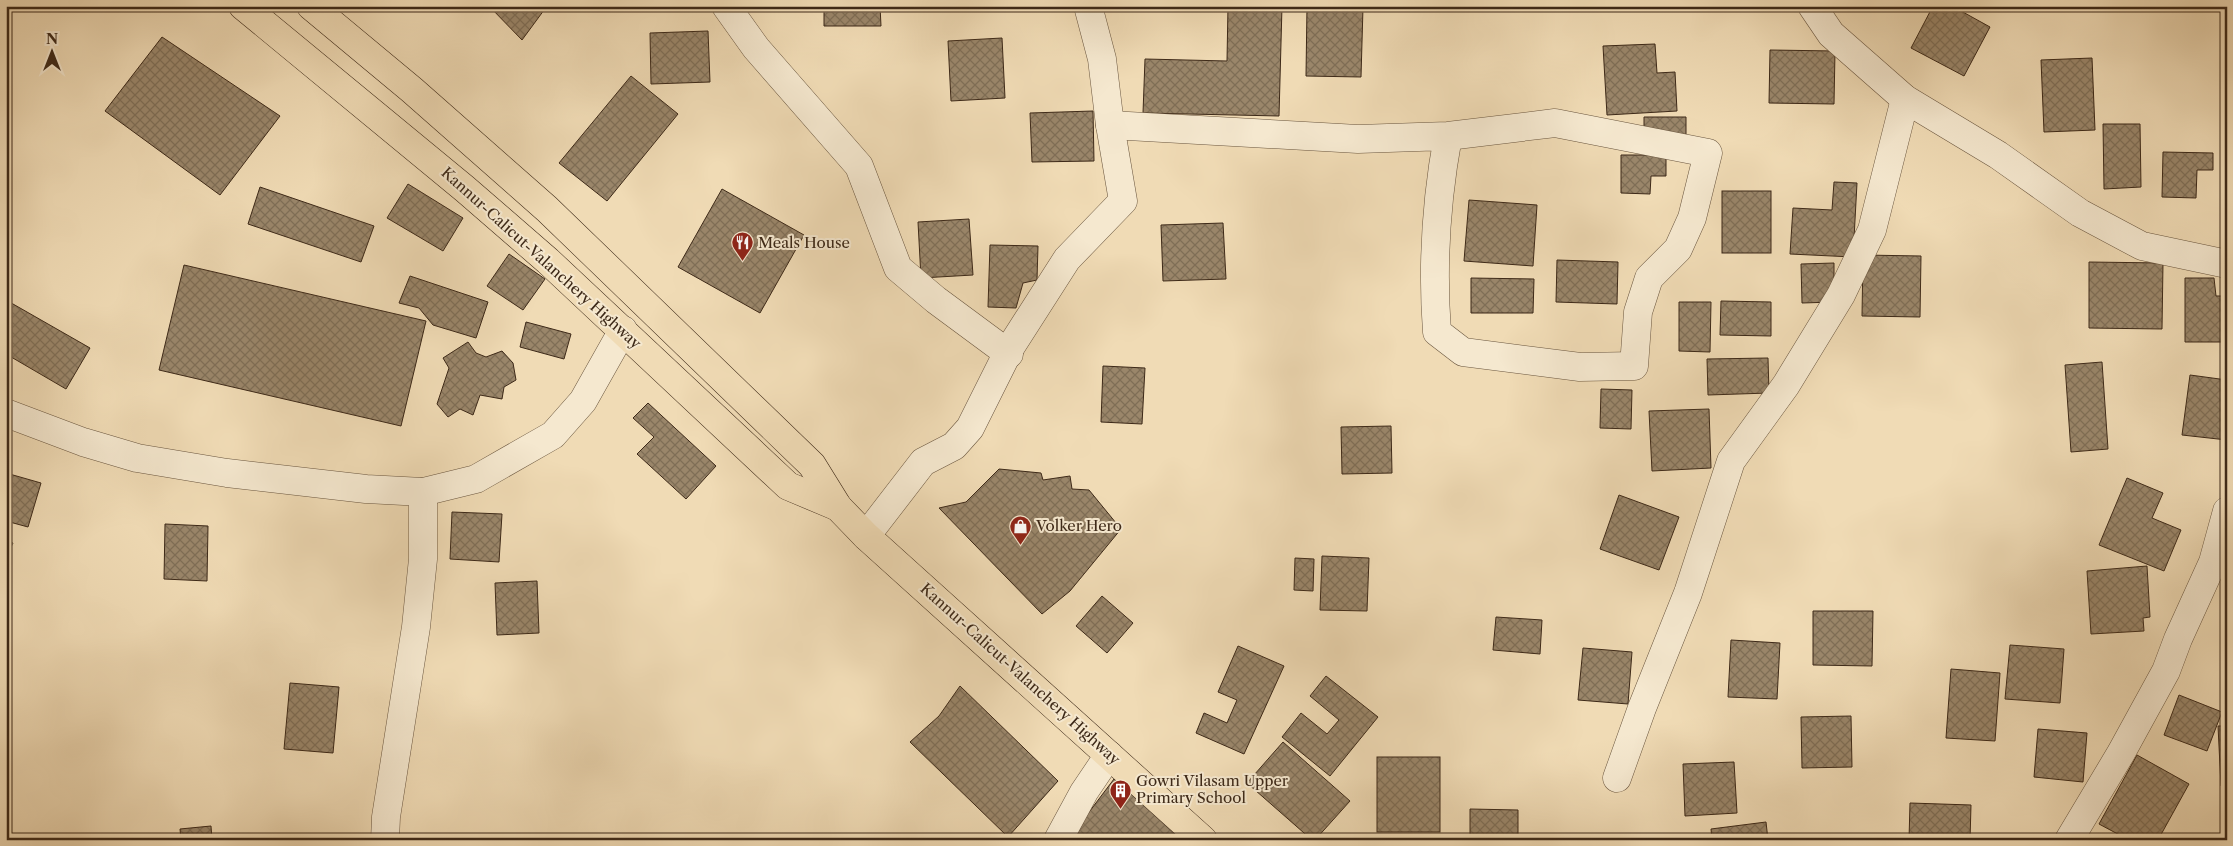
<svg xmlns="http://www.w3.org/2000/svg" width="2233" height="846" viewBox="0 0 2233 846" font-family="'Libre Caslon Text',serif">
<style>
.building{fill:url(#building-cross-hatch);stroke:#3d2918}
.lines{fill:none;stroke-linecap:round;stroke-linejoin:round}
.minor-casing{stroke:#6a563f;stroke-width:29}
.trunk-casing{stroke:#3d2918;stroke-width:29}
.minor{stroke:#f5e8cf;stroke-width:28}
.trunk{stroke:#f0dbb5;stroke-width:28}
.labels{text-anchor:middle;stroke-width:4;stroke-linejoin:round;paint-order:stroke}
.poi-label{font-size:15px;fill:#3d2918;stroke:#f5e8cf;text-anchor:start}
.street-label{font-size:15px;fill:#3d2918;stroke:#f5e8cf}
</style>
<defs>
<pattern id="building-cross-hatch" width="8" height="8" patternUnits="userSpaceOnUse" patternTransform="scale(1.25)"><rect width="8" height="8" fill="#9a866a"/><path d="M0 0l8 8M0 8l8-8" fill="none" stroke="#7f6e56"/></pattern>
</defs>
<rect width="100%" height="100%" fill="#f0dbb5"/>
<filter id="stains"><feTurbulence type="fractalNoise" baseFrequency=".004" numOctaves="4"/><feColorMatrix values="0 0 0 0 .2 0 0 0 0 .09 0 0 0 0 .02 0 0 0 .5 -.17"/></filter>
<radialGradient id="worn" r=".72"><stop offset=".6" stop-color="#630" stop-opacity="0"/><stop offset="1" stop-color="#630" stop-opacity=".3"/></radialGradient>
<g class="building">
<polygon points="489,6 547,6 522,40"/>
<polygon points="824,6 880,6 881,26 824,26"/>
<polygon points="1228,6 1282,6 1279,116 1143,113 1145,59 1227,61"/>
<polygon points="1307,6 1363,7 1361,77 1306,76"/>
<polygon points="1933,6 1952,6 1990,27 1964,76 1911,48"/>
<polygon points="708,31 710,82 651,84 650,33"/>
<polygon points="162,37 280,116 220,195 105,111"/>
<polygon points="1002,38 1005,98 951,101 948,41"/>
<polygon points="1655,44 1657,73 1675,72 1677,111 1607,115 1603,46"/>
<polygon points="1770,50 1835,51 1834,104 1769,103"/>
<polygon points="2092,58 2095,130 2044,132 2041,60"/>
<polygon points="631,76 678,114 607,201 559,163"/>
<polygon points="1093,111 1094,161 1032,162 1030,113"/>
<polygon points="1644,117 1686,117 1686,137 1644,138"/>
<polygon points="2103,124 2140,124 2141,187 2104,189"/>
<polygon points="2163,152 2213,153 2213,170 2197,170 2196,198 2162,197"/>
<polygon points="1621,155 1666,155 1666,176 1651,176 1650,194 1621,193"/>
<polygon points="2225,170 2227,170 2227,219 2224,219"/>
<polygon points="1834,182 1857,183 1853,257 1790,254 1793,208 1832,210"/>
<polygon points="408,184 463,218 443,251 387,218"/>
<polygon points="260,187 374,226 361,262 248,224"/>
<polygon points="722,189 804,235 760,313 678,267"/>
<rect x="1722" y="191" width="49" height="62"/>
<polygon points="1469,200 1537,205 1533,266 1464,261"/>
<polygon points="969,219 973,275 921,278 918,222"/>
<polygon points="1223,223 1226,279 1163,281 1161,225"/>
<polygon points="990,245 1038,246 1037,280 1023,283 1016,308 988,307"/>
<polygon points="509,254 545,279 523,310 487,286"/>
<polygon points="1863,255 1921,256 1920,317 1862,316"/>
<polygon points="1557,260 1618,262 1617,304 1556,302"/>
<polygon points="2089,262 2163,263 2162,329 2089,328"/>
<polygon points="1834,263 1834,302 1802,303 1801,264"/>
<polygon points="184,265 426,321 401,426 159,370"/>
<polygon points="410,276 488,302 476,338 433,325 419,308 399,303"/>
<polygon points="1471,278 1534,279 1533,313 1471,313"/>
<polygon points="2185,278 2214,278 2216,296 2227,296 2227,342 2185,342"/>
<polygon points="6,300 90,348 66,389 6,354"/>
<polygon points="1721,301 1771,302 1771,336 1720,335"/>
<polygon points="1679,302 1711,302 1710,352 1679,351"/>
<polygon points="526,322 571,334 564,359 520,347"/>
<polygon points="468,342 476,353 486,357 502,351 513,363 516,380 504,387 502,399 480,395 473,415 460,409 448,417 437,404 449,368 443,358"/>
<polygon points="1768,358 1769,393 1708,395 1707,359"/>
<polygon points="2102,362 2108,449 2071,452 2065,365"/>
<polygon points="1103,366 1145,368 1142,424 1101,422"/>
<polygon points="2190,375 2227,380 2227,440 2182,435"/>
<polygon points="1601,389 1632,390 1631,429 1600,428"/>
<polygon points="648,403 716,466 686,499 637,454 654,437 633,418"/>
<polygon points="1709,409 1711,468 1652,471 1649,411"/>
<polygon points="1391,426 1392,473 1342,474 1341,427"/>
<polygon points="999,469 1041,473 1043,480 1070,476 1072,489 1089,490 1121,529 1070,591 1042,614 939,508 966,502"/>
<polygon points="6,473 41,483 28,527 6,521"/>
<polygon points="2127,478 2163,493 2152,518 2181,530 2164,571 2099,545"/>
<polygon points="1619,495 1679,517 1659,570 1600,549"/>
<polygon points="452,512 502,514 499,562 450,559"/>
<polygon points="165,524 208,526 207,581 164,579"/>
<polygon points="6,540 13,543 6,557"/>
<polygon points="1322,556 1369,558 1367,611 1320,610"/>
<polygon points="1295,558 1314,559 1313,591 1294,590"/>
<polygon points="2147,566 2150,617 2143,618 2144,631 2091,634 2087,571"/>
<polygon points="537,581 539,633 497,635 495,583"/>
<polygon points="1102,596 1133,623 1107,653 1076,626"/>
<polygon points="1813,611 1873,611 1872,666 1813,665"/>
<polygon points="2227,616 2227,655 2224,655 2222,617"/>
<polygon points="1496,617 1542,620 1540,654 1493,650"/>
<polygon points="1731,640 1780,643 1777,699 1728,697"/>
<polygon points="2010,645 2064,649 2060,703 2005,699"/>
<polygon points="1238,646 1284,666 1244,754 1196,733 1204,713 1227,723 1237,700 1218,692"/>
<polygon points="1583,648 1632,652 1628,704 1578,700"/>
<polygon points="1951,669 2000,673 1995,741 1946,738"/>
<polygon points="1326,676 1378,717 1330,776 1282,737 1301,713 1327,734 1339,720 1310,696"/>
<polygon points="290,683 339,687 333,753 284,749"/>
<polygon points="960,686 1058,781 1008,837 910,742 939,716"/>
<polygon points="2179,695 2222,712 2207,751 2164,735"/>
<polygon points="1851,716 1852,767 1802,768 1801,717"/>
<polygon points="2218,726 2227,726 2227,786 2221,786"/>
<polygon points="2038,729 2087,733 2083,782 2034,777"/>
<polygon points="1283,742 1350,801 1315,840 1312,840 1247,783"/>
<polygon points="2137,755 2189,784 2158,840 2129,840 2099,824"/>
<rect x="1377" y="757" width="63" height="75"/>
<polygon points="1734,762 1737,813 1685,816 1683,764"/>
<polygon points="1114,779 1184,840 1068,840"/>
<polygon points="1910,803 1971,805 1970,840 1909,840"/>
<polygon points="1470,809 1518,810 1518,840 1470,840"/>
<polygon points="1766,822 1768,840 1712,840 1711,829"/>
<polygon points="211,826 212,840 181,840 180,829"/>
</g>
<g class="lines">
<defs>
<g id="minor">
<polyline points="726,6 756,48 859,166 898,268 936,300 1009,354"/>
<polyline points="1812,6 1831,34 1905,99 1998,155 2080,213 2142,246 2227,264"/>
<path d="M1110,125l248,14 90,-3 107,-13 153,30 -16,65 -14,31 -29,29 -11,34 -4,54 -54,1 -117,-15 -26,-20c-5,-66 -1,-131 11,-196"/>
<polyline points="6,413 83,442 137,458 227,473 366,489 423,492 476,479 553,435 583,401 623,330"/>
<polyline points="866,536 923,462 954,446 970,428 1010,348 1067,259 1123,201 1110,125 1102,59 1088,6"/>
<polyline points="1617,778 1642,708 1688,593 1731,461 1786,385 1841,295 1872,230 1905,99"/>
<polyline points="385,840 386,817 416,627 423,559 423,492"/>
<polyline points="1058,840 1084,792 1109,755"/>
<polyline points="2069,840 2121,753 2166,671 2178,639 2213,562 2227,511"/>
</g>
<g id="trunk">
<polyline points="243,6 465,189 548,261 788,486 838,507"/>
<polyline points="311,6 412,90 547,209 812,465 838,507 866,536 1203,840"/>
</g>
</defs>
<use href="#minor" class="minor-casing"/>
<use href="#trunk" class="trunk-casing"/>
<use href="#minor" class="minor"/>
<use href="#trunk" class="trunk"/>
</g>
<defs>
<symbol id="restaurant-pin" viewBox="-11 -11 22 30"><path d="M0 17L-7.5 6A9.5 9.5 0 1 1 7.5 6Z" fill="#8f2418" stroke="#f5e8cf"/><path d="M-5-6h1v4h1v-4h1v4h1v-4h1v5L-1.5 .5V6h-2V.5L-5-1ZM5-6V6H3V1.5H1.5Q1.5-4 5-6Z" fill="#fff"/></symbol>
<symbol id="shop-pin" viewBox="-11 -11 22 30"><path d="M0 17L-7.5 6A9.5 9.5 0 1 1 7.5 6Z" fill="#8f2418" stroke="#f5e8cf"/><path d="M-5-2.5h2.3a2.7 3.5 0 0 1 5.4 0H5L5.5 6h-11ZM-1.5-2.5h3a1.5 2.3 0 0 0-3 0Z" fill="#fff"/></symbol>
<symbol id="building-pin" viewBox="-11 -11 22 30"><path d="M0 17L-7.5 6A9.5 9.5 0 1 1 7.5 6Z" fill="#8f2418" stroke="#f5e8cf"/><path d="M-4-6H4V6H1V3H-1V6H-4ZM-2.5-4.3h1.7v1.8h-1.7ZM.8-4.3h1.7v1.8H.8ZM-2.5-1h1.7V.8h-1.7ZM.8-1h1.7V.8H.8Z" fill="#fff"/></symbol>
</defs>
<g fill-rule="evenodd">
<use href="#restaurant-pin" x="730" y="230" width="25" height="34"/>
<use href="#shop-pin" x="1008" y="514" width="25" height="34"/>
<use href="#building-pin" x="1108" y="778" width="25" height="34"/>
</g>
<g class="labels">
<g class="poi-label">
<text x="758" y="248">Meals House</text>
<text x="1036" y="531">Volker Hero</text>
<text x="1136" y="786">Gowri Vilasam Upper<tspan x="1136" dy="17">Primary School</tspan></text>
</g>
<g class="street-label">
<text transform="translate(541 258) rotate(42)" y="5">Kannur-Calicut-Valanchery Highway</text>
<text transform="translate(1020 674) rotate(42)" y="5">Kannur-Calicut-Valanchery Highway</text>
</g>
</g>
<rect width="2233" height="846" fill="none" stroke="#f0dbb5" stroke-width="25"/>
<rect x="8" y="8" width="2218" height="831" fill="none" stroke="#3d2918" stroke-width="2.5"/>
<rect x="12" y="12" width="2208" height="821" fill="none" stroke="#3d2918"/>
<g transform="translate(52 52)" stroke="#f5e8cf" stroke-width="4" paint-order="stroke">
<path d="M0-4L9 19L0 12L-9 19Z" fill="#3d2918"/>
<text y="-8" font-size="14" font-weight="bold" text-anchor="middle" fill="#3d2918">N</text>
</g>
<rect width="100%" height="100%" filter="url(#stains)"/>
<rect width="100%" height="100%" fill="url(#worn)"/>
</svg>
